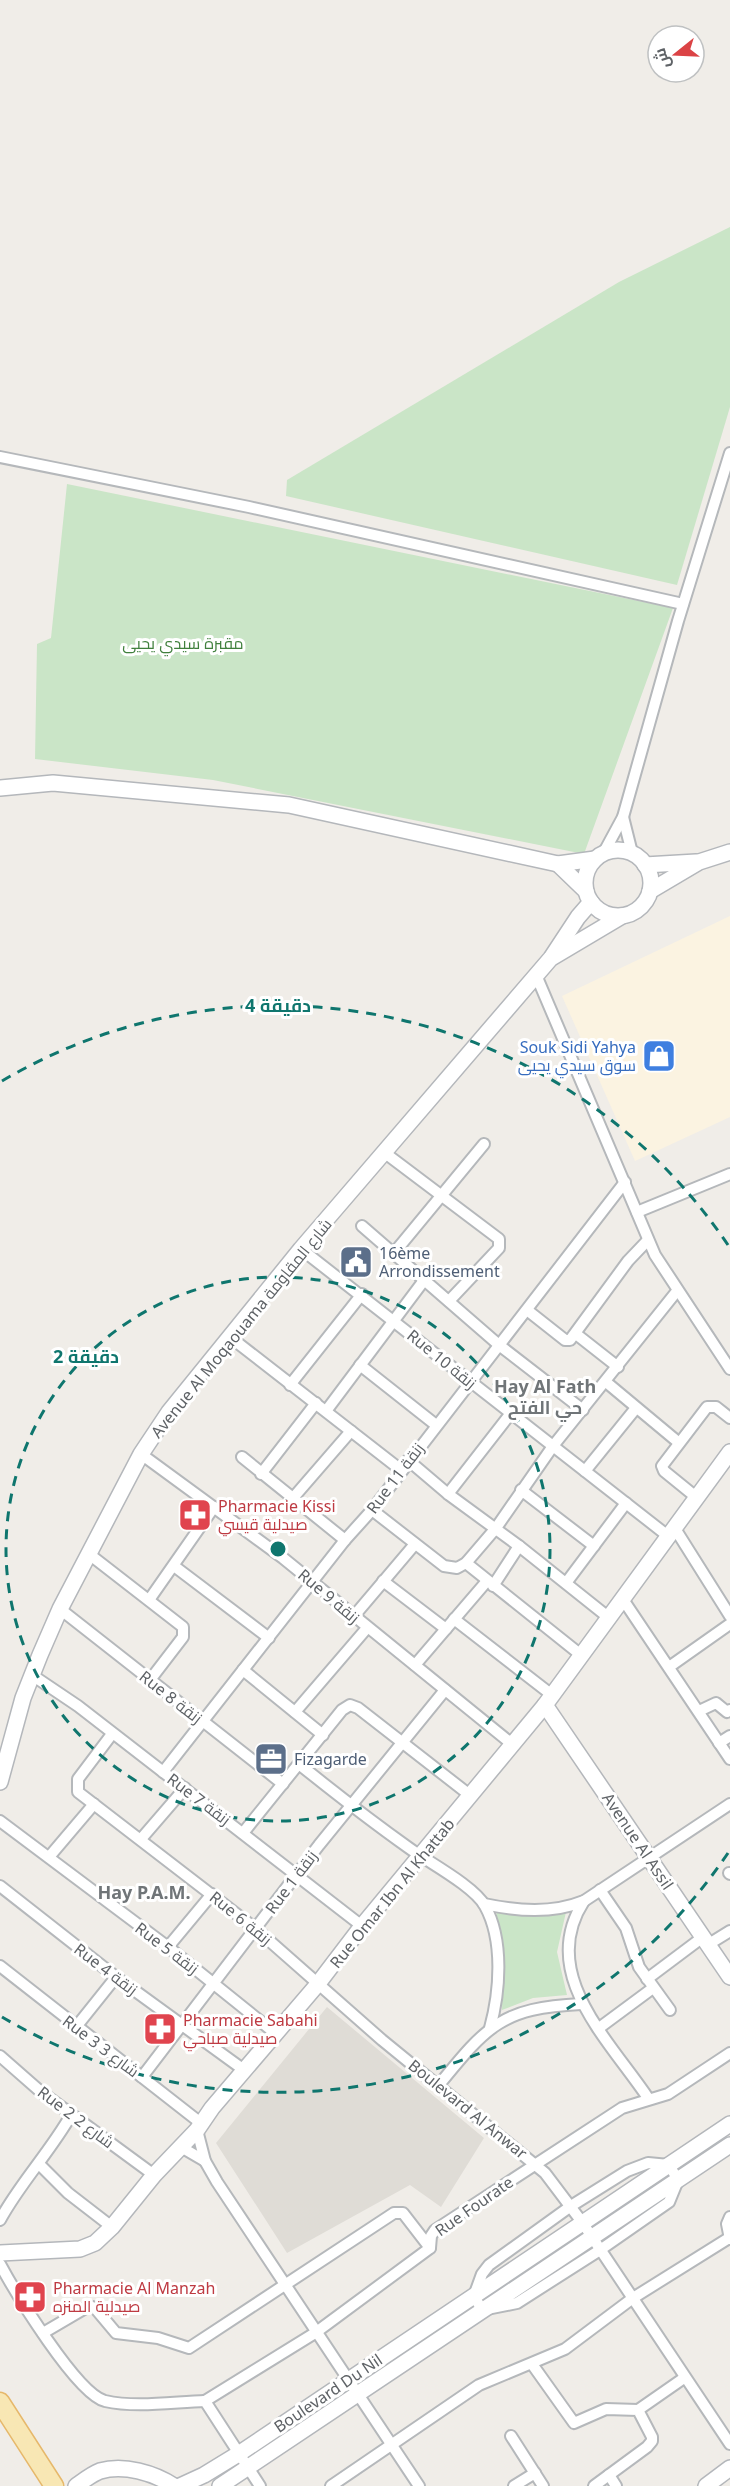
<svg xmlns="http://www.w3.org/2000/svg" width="730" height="2486" viewBox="0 0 730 2486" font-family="'Noto Sans',Cairo,sans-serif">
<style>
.commercial{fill:#fbf3e1}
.education{fill:#dfdcd6}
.green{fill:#cae5c7}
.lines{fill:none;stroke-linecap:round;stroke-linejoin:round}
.street-casing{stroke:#b5b8bb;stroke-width:14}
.secondary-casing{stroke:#b4b7bb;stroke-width:18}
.primary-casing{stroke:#e6b86b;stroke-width:21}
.street{stroke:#fff;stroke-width:10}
.secondary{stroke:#fff;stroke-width:15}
.primary{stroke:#f8e7b4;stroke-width:18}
.ring{fill:none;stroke:#0f766e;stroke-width:3;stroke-dasharray:10 8}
.labels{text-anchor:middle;stroke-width:6;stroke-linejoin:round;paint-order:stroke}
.park-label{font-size:16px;fill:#40803d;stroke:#fff}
.shop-label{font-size:16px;fill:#366cbe;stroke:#fff;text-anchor:end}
.service-label{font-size:16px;fill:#4e5e75;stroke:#fff;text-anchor:start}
.street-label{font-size:16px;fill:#5f6367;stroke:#fff}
.health-label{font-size:16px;fill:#be3a42;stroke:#fff;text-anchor:start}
.neighbourhood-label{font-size:18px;font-weight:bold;fill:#707578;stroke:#fff}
.centre{fill:#0f766e;stroke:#fff;stroke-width:3}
.ring-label{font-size:18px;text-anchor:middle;font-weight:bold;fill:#0f766e;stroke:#fff;stroke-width:6;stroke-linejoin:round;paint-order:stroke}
</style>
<rect width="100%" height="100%" fill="#f0ede8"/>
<polygon class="commercial" points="730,916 730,1117 635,1161 562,996"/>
<polygon class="education" points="327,2007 484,2138 441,2207 410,2185 287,2253 216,2143"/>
<g class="green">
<polygon points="730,227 730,407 677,585 286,496 287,480 619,282"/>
<polygon points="67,484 673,608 584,854 213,780 35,759 37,644 51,638"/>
<polygon points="496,1910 527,1915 566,1912 557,1952 567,1995 533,1998 502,2010 503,1961"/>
</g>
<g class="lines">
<defs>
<g id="street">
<polyline points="0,457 249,507 683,604"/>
<polyline points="623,817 632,853"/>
<polyline points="603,854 623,817 678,621 730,453"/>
<polyline points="536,975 655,1255 730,1369"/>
<polyline points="385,1153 499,1239 499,1248 449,1301"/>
<polyline points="637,1212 730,1174"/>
<polyline points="362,1226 499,1345 583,1410"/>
<polyline points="301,1249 668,1536"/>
<polyline points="394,1253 484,1144"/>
<polyline points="527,1310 565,1340 570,1340 628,1261 648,1240"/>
<polyline points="576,1334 618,1367"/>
<polyline points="230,1337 401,1470"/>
<polyline points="360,1365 436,1425"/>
<polyline points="606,1382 678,1442"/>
<polyline points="290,1385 362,1294"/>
<polyline points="326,1411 425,1279"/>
<polyline points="141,1454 283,1558 512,1744"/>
<polyline points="242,1457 345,1540"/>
<polyline points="408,1460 448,1494 519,1546 608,1617"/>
<polyline points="585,1471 636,1408"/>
<polyline points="261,1474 316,1403"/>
<polyline points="521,1490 594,1546"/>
<polyline points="448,1494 511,1413"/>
<polyline points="696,1497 664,1471 662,1466 707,1407 716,1407 730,1418"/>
<polyline points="293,1498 351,1431"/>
<polyline points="372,1510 444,1566 457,1568 466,1563 496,1528 553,1446 677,1291"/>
<polyline points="674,1527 730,1616"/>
<polyline points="89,1554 183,1627 183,1637 150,1680"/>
<polyline points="466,1563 581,1655"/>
<polyline points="174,1566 269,1638"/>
<polyline points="383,1581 446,1629"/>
<polyline points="566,1583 626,1503"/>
<polyline points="493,1586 519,1546"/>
<polyline points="622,1598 730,1759"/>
<polyline points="149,1600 214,1507"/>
<polyline points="60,1609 283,1784"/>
<polyline points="354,1616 415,1544"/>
<polyline points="454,1619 552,1695"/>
<polyline points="415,1665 487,1581"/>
<polyline points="669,1667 730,1624"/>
<polyline points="243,1670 323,1735"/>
<polyline points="32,1675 78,1706 362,1926"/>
<polyline points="699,1711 716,1703 727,1712 730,1710"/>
<polyline points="295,1712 367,1628"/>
<polyline points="112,1734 78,1779 78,1792 256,1929 382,2040 545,2173 582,2222 730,2444"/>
<polyline points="719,1743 730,1736"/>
<path d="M299,1764c36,29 72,57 110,84 19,14 65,38 76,58 19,34 15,86 5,122"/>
<polyline points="163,1772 345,1540 372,1510 625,1182"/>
<polyline points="0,1821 168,1947 275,2033"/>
<polyline points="243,1833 342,1710 350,1705 358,1708 471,1796"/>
<polyline points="141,1839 185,1788"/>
<polyline points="49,1857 94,1804"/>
<polyline points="729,1873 730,1874"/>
<polyline points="0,1886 116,1977 244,2070"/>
<polyline points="600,1890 626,1928 639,1967 670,2010"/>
<path d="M584,1901c-47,72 25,139 64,197"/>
<path d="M484,1904c34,7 68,10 100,-3l146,-97"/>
<polyline points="709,1944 730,1931"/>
<polyline points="168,1947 212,1894"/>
<polyline points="0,1966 202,2124"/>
<polyline points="647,1979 703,1937"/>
<polyline points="76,2027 116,1977"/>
<polyline points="599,2028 653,1988"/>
<polyline points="0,2056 41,2092 154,2175"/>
<polyline points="142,2077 319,1845 445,1690"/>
<path d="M438,2086c49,-60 63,-78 143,-82"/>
<polyline points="197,2130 205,2161 217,2182 419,2486"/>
<polyline points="181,2147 205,2161"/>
<polygon points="648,2163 669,2165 678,2180 669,2202 600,2250 517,2303 482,2310 474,2296 482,2274 489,2265 571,2206 627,2171"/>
<polyline points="39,2164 68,2193 112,2227"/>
<polyline points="730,2217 727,2224 730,2239"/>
<path d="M0,2220c20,-37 50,-68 71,-105"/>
<path d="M0,2264c15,28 77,130 105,137 31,7 68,1 100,0"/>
<polyline points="43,2333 89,2306 95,2308 116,2333 158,2338 189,2348 394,2213 403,2213 430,2248"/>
<polyline points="532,2364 574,2423 606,2409 638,2410 652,2437 652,2441 647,2447 594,2486"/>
<polyline points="205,2401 315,2333 430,2248 431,2236 435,2230 622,2108 668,2094 730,2053"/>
<polyline points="205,2401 260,2486"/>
<polyline points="638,2410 684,2378"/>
<polyline points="511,2436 543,2486"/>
<polyline points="609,2475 616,2486"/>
<polyline points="331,2486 479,2385 565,2349 633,2298 729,2238"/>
<polyline points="514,2486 535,2473"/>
</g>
<g id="secondary">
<polyline points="0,788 53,783 289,805 558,864 595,859"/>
<circle cx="618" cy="883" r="33"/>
<polyline points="558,864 586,891"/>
<polyline points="645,865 696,862"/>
<polyline points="650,891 699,862 730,852"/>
<polyline points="553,957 622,916"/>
<polyline points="545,1705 730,1977"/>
<polyline points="0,1782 23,1698 40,1655 60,1609 141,1454 169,1412 301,1249 551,958 578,917 591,902"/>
<polyline points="0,2253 80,2249 95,2243 112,2227 154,2175 197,2130 212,2108 317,1985 362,1926 545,1705 730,1452"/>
<path d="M76,2486c7,-5 16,-12 24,-15 24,-7 54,2 74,15"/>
<polyline points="180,2486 204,2475 240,2453 730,2124"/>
<polyline points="220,2486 730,2145"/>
<polyline points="706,2486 730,2468"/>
</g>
<polyline id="primary" points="0,2402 54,2486"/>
</defs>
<use href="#street" class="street-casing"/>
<use href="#secondary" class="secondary-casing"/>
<use href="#primary" class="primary-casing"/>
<use href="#street" class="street"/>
<use href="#secondary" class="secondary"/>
<use href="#primary" class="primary"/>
</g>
<g class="ring">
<circle cx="278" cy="1549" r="272"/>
<path d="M728 1853A543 543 0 0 1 2 2017M2 1081A543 543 0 0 1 728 1245"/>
</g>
<defs>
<symbol id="shop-square" viewBox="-11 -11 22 22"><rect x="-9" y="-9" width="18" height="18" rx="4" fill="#3f7fe0" stroke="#fff"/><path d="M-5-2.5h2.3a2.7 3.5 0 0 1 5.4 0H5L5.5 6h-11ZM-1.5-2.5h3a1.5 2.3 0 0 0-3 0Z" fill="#fff"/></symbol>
<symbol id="civic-square" viewBox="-11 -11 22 22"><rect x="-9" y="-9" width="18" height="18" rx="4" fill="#5c6f8a" stroke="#fff"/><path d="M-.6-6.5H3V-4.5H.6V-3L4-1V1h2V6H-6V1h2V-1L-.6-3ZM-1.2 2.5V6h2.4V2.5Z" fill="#fff"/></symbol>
<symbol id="pharmacy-square" viewBox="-11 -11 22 22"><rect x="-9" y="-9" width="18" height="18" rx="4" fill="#e0444e" stroke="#fff"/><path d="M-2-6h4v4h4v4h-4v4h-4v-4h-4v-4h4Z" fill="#fff"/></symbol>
<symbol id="office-square" viewBox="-11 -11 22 22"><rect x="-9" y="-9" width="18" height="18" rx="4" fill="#5c6f8a" stroke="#fff"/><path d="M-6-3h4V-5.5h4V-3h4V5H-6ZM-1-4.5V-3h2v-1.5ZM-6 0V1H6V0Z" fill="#fff"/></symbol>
</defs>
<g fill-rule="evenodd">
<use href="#shop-square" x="640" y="1037" width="38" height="38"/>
<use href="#civic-square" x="337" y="1243" width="38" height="38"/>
<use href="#pharmacy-square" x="176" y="1496" width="38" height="38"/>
<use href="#office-square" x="252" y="1740" width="38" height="38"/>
<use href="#pharmacy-square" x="141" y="2010" width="38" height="38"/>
<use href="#pharmacy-square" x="11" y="2278" width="38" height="38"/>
</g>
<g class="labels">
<g class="park-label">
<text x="183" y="649">مقبرة سيدي يحيى</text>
</g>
<g class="shop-label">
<text x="636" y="1053">Souk Sidi Yahya<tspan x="636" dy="18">سوق سيدي يحيى</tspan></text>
</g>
<g class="service-label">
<text x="379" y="1259">16ème<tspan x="379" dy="18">Arrondissement</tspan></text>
<text x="294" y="1765">Fizagarde</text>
</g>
<g class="street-label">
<text transform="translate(241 1328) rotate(-51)" y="6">Avenue Al Moqaouama شارع المقاومة</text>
<text transform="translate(442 1359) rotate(39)" y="6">Rue 10 زنقة</text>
<text transform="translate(395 1478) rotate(-53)" y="6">Rue 11 زنقة</text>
<text transform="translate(329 1596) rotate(40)" y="6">Rue 9 زنقة</text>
<text transform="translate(171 1697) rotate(38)" y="6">Rue 8 زنقة</text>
<text transform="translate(199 1799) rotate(37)" y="6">Rue 7 زنقة</text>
<text transform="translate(638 1841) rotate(56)" y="6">Avenue Al Assil</text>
<text transform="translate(291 1882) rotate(-53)" y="6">Rue 1 زنقة</text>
<text transform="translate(392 1893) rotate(-51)" y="6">Rue Omar Ibn Al Khattab</text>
<text transform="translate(241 1918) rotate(39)" y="6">Rue 6 زنقة</text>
<text transform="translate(167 1948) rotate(37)" y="6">Rue 5 زنقة</text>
<text transform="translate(106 1969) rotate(37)" y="6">Rue 4 زنقة</text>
<text transform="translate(101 2046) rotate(37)" y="6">Rue 3 شارع 3</text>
<text transform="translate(468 2109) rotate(39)" y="6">Boulevard Al Anwar</text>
<text transform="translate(76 2117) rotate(37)" y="6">Rue 2 شارع 2</text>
<text transform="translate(474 2206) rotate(-35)" y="6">Rue Fourate</text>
<text transform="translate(328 2393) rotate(-34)" y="6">Boulevard Du Nil</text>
</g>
<g class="health-label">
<text x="218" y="1512">Pharmacie Kissi<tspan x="218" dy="18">صيدلية قيسي</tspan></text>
<text x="183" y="2026">Pharmacie Sabahi<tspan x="183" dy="18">صيدلية صباحي</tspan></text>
<text x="53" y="2294">Pharmacie Al Manzah<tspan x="53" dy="18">صيدلية المنزه</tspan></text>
</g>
<g class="neighbourhood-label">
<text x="545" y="1393">Hay Al Fath<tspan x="545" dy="21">حي الفتح</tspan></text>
<text x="144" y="1899">Hay P.A.M.</text>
</g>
</g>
<circle cx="278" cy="1549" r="9" class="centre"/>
<g class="ring-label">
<text x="278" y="1012">4 دقيقة</text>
<text x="86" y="1363">2 دقيقة</text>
</g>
<g transform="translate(676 54) rotate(252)"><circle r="28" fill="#ffffff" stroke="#bfc1c2" stroke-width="1.5"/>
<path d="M0-4.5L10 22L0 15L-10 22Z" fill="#db4345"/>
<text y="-9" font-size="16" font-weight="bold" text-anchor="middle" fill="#5f6367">ش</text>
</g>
</svg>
